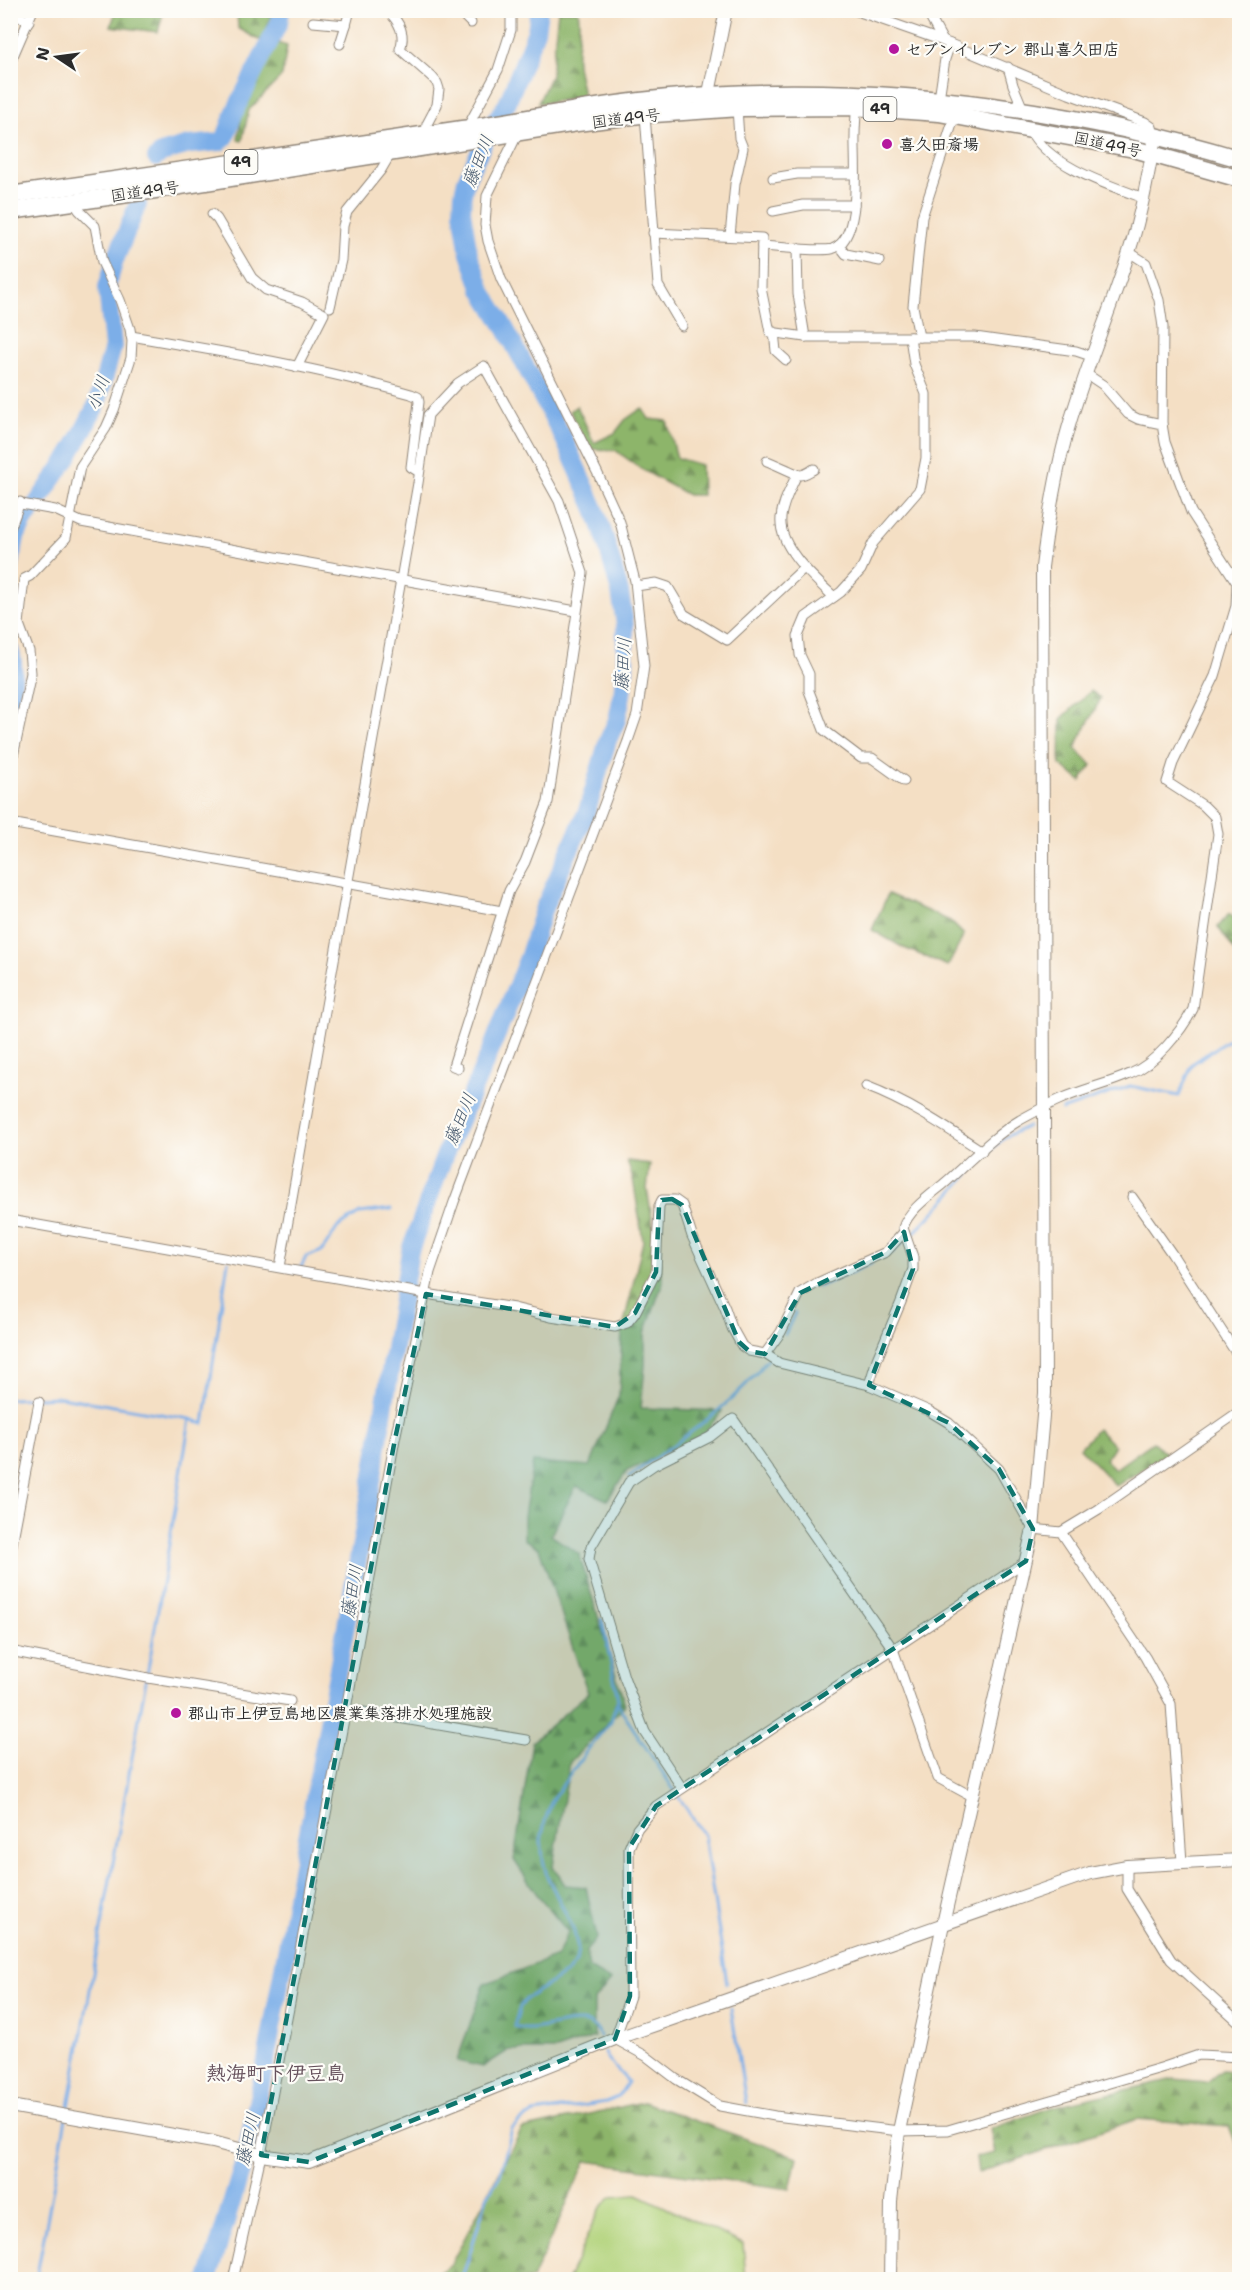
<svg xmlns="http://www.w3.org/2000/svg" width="1250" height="2290" viewBox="0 0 1250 2290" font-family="'Shantell Sans','Klee One',sans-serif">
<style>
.forest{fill:url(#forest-firs);stroke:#5c704b;stroke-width:1.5}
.green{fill:#b2d37b;stroke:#6e7f53;stroke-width:1.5}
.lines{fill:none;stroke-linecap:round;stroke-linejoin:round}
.stream{stroke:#7caee8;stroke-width:3}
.river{stroke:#7caee8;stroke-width:18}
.street-casing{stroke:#908578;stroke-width:11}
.secondary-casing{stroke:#908578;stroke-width:14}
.highway-casing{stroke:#908578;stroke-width:19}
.street{stroke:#fff;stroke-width:9}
.secondary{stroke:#fff;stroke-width:12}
.highway{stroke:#fff;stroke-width:16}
.marked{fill:#0f766e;fill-opacity:0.2;stroke:#0f766e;stroke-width:4.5;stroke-dasharray:12 8;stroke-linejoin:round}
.poi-dot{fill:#b5179e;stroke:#fdfcf7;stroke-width:2}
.labels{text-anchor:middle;stroke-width:4.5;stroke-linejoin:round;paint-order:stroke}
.shield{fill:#fdfcf7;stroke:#6a6a68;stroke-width:1.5}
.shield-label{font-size:15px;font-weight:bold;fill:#2b2b2b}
.poi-label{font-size:16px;font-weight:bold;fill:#2b2b2b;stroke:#fdfcf7;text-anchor:start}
.street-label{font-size:16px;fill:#2b2b2b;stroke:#fdfcf7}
.water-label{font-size:18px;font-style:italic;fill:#47596d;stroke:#fdfcf7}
.quarter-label{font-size:20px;font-weight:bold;fill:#66525d;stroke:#fdfcf7}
</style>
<defs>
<pattern id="forest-firs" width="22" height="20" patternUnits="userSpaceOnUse" patternTransform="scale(1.5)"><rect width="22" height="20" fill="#8db56b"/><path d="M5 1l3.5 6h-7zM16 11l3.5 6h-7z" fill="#739358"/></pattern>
</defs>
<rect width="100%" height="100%" fill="#fdfcf7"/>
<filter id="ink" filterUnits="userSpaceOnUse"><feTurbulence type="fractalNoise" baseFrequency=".0167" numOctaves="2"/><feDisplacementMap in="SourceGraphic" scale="12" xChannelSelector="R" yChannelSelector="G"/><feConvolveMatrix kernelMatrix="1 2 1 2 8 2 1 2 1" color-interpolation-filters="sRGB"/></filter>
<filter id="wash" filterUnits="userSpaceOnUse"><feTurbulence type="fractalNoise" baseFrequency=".008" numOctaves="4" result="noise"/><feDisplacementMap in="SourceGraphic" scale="24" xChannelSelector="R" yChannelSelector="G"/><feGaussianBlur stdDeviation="1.35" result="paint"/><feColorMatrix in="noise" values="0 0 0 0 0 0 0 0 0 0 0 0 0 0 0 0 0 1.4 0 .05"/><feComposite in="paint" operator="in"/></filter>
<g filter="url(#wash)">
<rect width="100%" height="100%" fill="#f4dfc4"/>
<g class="forest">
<polygon points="116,11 146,11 163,13 158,32 111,26"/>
<polygon points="237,11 272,11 264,39 259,40 238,28"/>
<path d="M558,11h20c4,18 -3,35 -1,53 1,11 5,21 6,34l-45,5 13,-28z"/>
<polygon points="277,37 280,44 287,46 282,76 249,110 242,141 238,140 241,118 240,105"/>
<polygon points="577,406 594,443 615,433 625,420 642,408 649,419 667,421 677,458 701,465 702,495 688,495 643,470 615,450 592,449 588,446 570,411"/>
<polygon points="1091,691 1101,698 1075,748 1092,765 1081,781 1060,765 1061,719"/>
<polygon points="888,894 950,921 964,935 948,966 904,948 872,930"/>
<polygon points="1229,914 1239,922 1239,957 1218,927"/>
<polygon points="627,1161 650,1164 647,1189 663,1282 645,1333 645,1365 641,1408 722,1411 702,1436 627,1471 607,1500 576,1486 551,1535 579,1554 625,1705 570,1762 553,1866 565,1885 586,1887 597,1938 586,1951 589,1968 611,1981 594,2000 594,2037 556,2050 509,2050 483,2067 457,2061 484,1984 557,1956 568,1932 536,1893 514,1860 532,1742 588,1693 539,1548 524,1539 524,1516 533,1462 590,1466 619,1395 622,1332 643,1241 633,1179"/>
<polygon points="1097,1429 1115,1446 1105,1459 1115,1469 1153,1442 1167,1454 1116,1486 1080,1448"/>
<polygon points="1222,2070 1239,2072 1239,2151 1229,2126 1137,2119 978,2173 976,2157 995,2153 990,2129 1055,2106 1174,2079 1207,2082"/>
<polygon points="643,2102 797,2157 790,2189 586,2161 532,2279 430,2279 451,2264 522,2129"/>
</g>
<polygon class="green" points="637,2194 743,2244 746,2279 568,2279 599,2210 612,2196"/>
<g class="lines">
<g class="stream">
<polyline points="1062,1110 1130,1086 1179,1096 1192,1064 1228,1040 1240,1042"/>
<path d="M909,1237c34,-30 60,-69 94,-98 7,-5 17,-9 25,-13"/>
<polyline points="891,1253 904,1241"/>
<polyline points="299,1271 306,1257 322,1251 338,1227 360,1213 391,1209"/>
<polyline points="818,1287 872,1263"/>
<polyline points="785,1334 795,1313"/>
<polyline points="10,1399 61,1397 190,1419 204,1424 228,1261"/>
<path d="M629,1477c50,-37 103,-69 140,-120"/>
<polyline points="617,1704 704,1835 727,1983"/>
<polyline points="731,2008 746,2103"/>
<path d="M600,2036c-8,-32 -64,3 -86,-10l6,-19 7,-9 41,-26 8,-10 2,-14 -5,-20 -26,-52 -4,-16 -2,-20 4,-19 7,-21 37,-52 22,-27 7,-22 -16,-80"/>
<polyline points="68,2112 150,1658 190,1419"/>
<polyline points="36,2280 66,2118"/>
<path d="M460,2280l4,-8 23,-75 13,-22 12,-46 8,-8 15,-8 71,-11 12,-5 10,-15c-7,-9 -19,-19 -23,-29"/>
</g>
<g class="river">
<polyline points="156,158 161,153 189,145 220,142 225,138 235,111 279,23 281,10"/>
<polyline points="10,568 16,537 23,523 65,462 81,435 97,404 113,347 107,287 115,260 138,204"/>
<path d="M10,650c6,17 3,37 0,54"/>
<polyline points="208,2280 244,2162 265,2066 369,1500 410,1251 444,1157 492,1047 529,955 543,910 587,811 608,740 617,720 622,695 625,669 625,625 620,592 605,538 595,509 564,439 504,326 482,290 469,254 462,211 463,194 466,180 493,123 507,104 536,31 539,10"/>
</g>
</g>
</g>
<g filter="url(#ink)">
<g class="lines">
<defs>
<g id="street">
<path d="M387,10c12,11 19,24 13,39l32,28 5,6 2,6 -2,16 -10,19 -1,10"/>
<polyline points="464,10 465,17 471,23"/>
<polyline points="854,10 943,41 1069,94 1145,122 1152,127 1155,137"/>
<polyline points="926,10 943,41"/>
<polyline points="10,13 29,21"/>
<polyline points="313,22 346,25 350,10"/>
<polyline points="340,44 346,25"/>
<polyline points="10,63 33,10"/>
<polyline points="1008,67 1013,85 1023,109"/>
<polyline points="939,99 945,59 950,44"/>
<polyline points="645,115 658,285 682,326"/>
<polyline points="467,128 498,70 511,30 511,10"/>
<path d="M1029,128c17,37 79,57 115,70"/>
<polyline points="773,178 797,174 855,174"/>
<polyline points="773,211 803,205 854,205"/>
<polyline points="212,214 217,219 252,278 266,290 302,302 324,314 297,367"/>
<polyline points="653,233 762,238 761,288 770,332 805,337 975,337 1076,351 1091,356"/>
<polyline points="730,236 735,184 743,148 739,138 737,108"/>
<polyline points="839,245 846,254 880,261"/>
<path d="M762,246c16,1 58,6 70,3 31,-9 22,-89 23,-113 0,-11 1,-22 2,-33"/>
<polyline points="797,248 798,294 805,337"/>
<polyline points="330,307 341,260 343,226 347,212 381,170 391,153"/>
<polyline points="774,332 776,351 786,360"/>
<path d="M131,336c94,16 188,32 280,58l7,3 1,5 -8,65 8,5"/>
<polyline points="919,337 913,306 922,217 955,115"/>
<polyline points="1085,373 1103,385 1128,414 1138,419 1162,424"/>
<path d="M767,461c6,2 31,14 33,14 5,0 10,-4 14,-6"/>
<path d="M797,474c-6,14 -15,29 -16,44 -3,29 34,61 53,79"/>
<polyline points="10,502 55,510 81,522 576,611"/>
<polyline points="10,529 20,502"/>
<polyline points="636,586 656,583 668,587 684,614 727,640 804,568"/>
<polyline points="10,770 31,673 29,651 19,624 24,579 30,576 66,538 80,467 106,428 114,410 131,358 132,341 130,329 120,300 102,262 95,226 79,210 73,201"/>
<polyline points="904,781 872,758 861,758 824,730 809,691 809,674 800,655 798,636 806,617 841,592 861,570 873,543 920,489 926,458 926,394 914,364 910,337"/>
<polyline points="10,823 502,911"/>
<path d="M866,1086c42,16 78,40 116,65"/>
<polyline points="1132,1197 1172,1254 1240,1359"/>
<polyline points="10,1220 426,1294 514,1308 551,1317 615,1327 627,1323 635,1313 656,1272 659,1206 662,1200 675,1200 682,1205 692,1236 725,1308 732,1328 742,1346 749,1351 765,1354 779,1363 869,1385 929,1411 949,1423 999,1469 1033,1529 1061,1532 1145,1657 1171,1704 1182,1862"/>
<polyline points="280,1267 418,483 428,415 458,383 484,366 559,501 583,573 548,802 525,862 509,891 453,1066 458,1068"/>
<polyline points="765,1354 781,1332 800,1293 817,1283 886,1252 904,1232"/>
<path d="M869,1385l8,-26 24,-57 12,-33v-12l-10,-29c5,-18 29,-34 43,-46 24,-21 47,-46 74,-62 13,-7 27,-15 41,-21 23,-10 47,-15 69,-25 25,-10 51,-42 63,-65l25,-175 -3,-17 -11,-11 -37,-24 6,-19 42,-87 21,-70 1,-23 -46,-71 -26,-70 -3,-18 1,-97 -4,-27 -13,-37 -17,-11"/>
<polyline points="1061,1532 1099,1509 1240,1411"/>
<polyline points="10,1555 39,1402"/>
<polyline points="1026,1561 656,1806 637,1829 629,1848 630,1996 615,2039 646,2056 676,2079 720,2106 775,2116 899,2131 948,2130 1164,2067 1199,2055 1240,2057"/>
<polyline points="10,1651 148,1678 290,1701"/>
<polyline points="346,1709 526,1740"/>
<polyline points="682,1788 645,1732 624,1677 589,1559 591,1547 629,1482 654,1465 710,1437 733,1419 893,1649 938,1778 971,1796"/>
<polyline points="1127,1866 1127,1889 1171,1960 1240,2023"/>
<polyline points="233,2280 261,2155 346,1709 395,1439 430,1272 454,1202 628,741 637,715 644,666 635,581 620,522 598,474 501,279 488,241 485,225 487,196 518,133"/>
</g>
<g id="secondary">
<polyline points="707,103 726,10"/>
<polyline points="10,2106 213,2142 261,2155 309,2162 615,2039 1090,1873 1127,1866 1240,1860"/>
<path d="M890,2280l1,-79 8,-70 44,-207 90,-395 12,-136 -3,-826c6,-47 13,-93 26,-138 17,-60 42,-117 61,-177 12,-37 19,-76 26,-115"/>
</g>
<g id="highway">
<path d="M10,195c151,-21 301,-44 452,-66 81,-13 164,-30 247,-34 179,-10 359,13 531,64"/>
<polyline points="10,211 149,191 577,123 640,115 740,108 853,107 939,113 1134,149 1240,179"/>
</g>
</defs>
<use href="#street" class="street-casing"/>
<use href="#secondary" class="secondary-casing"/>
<use href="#highway" class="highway-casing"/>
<use href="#street" class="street"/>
<use href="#secondary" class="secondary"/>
<use href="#highway" class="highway"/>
</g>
</g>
<path class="marked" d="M672,1199l10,6 57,137 10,9 16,3 35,-61 86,-41 18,-20 9,37 -44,116 80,38 50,46 34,60 -7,32 -370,245 -27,42 1,148 -15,43 -306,123 -48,-7 134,-716 31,-145 189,33 20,-14 21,-41 3,-66 3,-6z"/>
<g class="poi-dot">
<circle cx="894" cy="49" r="6"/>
<circle cx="887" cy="144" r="6"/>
<circle cx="176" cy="1713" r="6"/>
</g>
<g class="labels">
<g class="shield">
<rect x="863.5" y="97" width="33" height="24" rx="4.5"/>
<rect x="224.5" y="150" width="33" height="24" rx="4.5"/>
</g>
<g class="shield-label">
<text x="880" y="114">49</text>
<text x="241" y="167">49</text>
</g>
<g class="poi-label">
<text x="906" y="55">セブンイレブン 郡山喜久田店</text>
<text x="899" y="150">喜久田斎場</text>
<text x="188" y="1719">郡山市上伊豆島地区農業集落排水処理施設</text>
</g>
<g class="street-label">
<text transform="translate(626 118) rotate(-7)" y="6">国道49号</text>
<text transform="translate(1108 144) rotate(12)" y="6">国道49号</text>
<text transform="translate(145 191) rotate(-8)" y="6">国道49号</text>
</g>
<g class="water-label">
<text transform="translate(478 161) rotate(-68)" y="6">藤田川</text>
<text transform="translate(98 393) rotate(-70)" y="6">小川</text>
<text transform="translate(623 664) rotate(-86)" y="6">藤田川</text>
<text transform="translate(460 1119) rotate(-67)" y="6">藤田川</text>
<text transform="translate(352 1591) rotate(-80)" y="6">藤田川</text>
<text transform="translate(248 2139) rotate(-77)" y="6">藤田川</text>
</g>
<g class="quarter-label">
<text x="276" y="2080">熱海町下伊豆島</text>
</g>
</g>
<rect width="1250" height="2290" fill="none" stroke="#fdfcf7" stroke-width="36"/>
<g transform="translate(57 57) rotate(283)" stroke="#fdfcf7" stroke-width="4.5" paint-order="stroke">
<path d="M0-4.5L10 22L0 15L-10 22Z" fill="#2b2b2b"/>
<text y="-9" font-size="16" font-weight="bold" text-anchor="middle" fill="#2b2b2b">N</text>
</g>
</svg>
